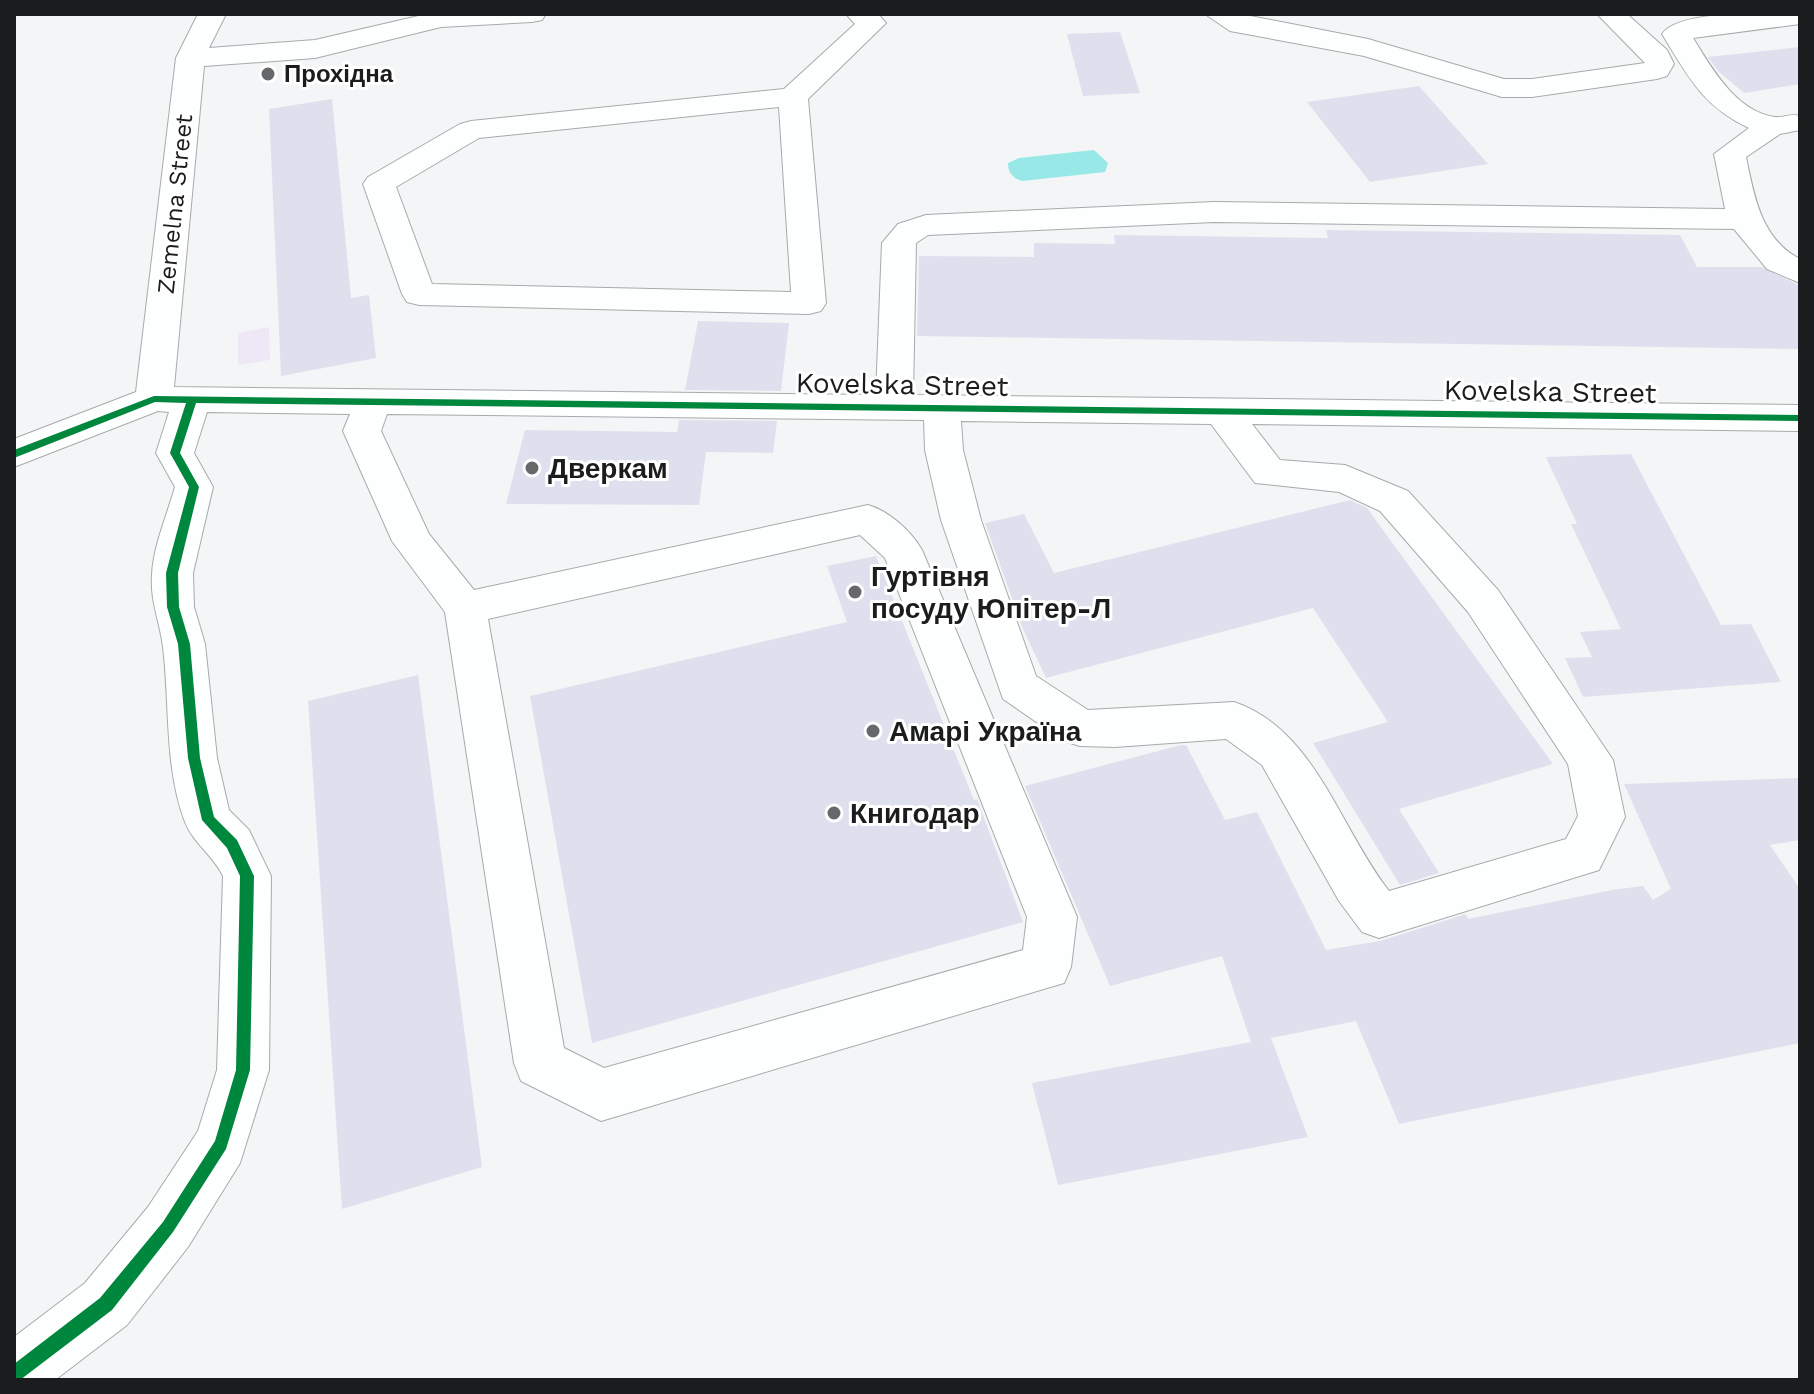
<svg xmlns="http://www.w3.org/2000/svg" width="1814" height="1394" viewBox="0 0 1814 1394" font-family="'Work Sans',sans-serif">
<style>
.green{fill:#ede7f6}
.water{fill:#97e8e7}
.building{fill:#dee1ed}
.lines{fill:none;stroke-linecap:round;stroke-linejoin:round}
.minor-casing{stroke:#a8a9ab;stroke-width:2}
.minor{fill:#fdfefe;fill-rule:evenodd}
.cycleway-casing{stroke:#fff;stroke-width:5}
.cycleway{fill:#00873e;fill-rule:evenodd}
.poi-dot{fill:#666869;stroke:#fff;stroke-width:3}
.labels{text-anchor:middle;stroke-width:6;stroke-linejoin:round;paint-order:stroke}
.far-poi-label{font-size:24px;font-weight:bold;fill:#1a1c1d;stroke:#fff;text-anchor:start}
.far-street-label{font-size:24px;fill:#1a1c1d;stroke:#fff}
.street-label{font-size:28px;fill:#1a1c1d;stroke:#fff}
.poi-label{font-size:28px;font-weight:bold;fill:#1a1c1d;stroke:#fff;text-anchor:start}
</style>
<rect width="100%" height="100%" fill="#f3f5f7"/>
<polygon class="green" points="269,327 270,360 238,365 238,333"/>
<path class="water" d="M1094,150l14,13 -3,9 -83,9c-9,-3 -14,-8 -14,-18l11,-5z"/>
<g class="building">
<polygon points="1120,32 1140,93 1083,96 1067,34"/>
<polygon points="1800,47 1800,84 1744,93 1718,71 1708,57"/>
<polygon points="1419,86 1488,164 1370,182 1307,102"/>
<polygon points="332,99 351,298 369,295 376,358 281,376 269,109"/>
<polygon points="1326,230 1680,235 1697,267 1762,267 1800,286 1800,349 917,336 919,256 1034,257 1034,243 1115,244 1114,235 1328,238"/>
<polygon points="698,321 789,323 781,391 685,390"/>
<polygon points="679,420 777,421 773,453 706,452 699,505 506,504 525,430 677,432"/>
<polygon points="1631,454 1721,625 1751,624 1781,682 1583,697 1565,658 1592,657 1580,632 1621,629 1571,524 1577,524 1546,457"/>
<polygon points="1350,500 1367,508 1553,764 1399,809 1439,873 1400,885 1313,743 1388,722 1313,608 1046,678 1023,629 985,523 1024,514 1054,573"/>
<polygon points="876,556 974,800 977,799 1023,922 592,1043 530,696 847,622 827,566"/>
<polygon points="418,675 482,1167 342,1209 308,701"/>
<polygon points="1181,745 1186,745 1225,820 1257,812 1326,950 1380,941 1466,914 1468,919 1612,890 1643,886 1653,900 1671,889 1624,784 1800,778 1800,840 1770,845 1800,889 1800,1043 1399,1124 1356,1021 1271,1038 1308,1137 1058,1185 1032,1083 1251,1042 1222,956 1110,986 1025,786"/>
</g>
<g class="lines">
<defs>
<g id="minor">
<path d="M198,14h28l-17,34 106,-8 112,-26h119l-4,6 -10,2 -91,5 -126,31 -111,8 -30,321 702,8 6,-152 16,-19 28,-9 288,-13 511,7 -11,-55 35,-26c-47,-22 -61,-52 -87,-94 17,-25 109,-20 138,-20v10l-107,14c18,29 43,74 82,79 8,1 16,-4 25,-1v14l-20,4 -34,23c8,39 15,82 54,102v24l-33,-14 -33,-40 -520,-7 -286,13 -12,8 -3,152 887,10v26l-548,-7 28,36 65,5 63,26 90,99 115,170 12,57 -26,53 -220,68 -17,-6 -23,-31 -77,-136 -36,-26 -111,8 -35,-1 -16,-5 -61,-42 -62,-179 -16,-70 -1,-30 -537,-6 -6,17 48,103 45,56 394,-85c21,6 43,26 54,45l155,367 -6,50 -7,16 -463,138 -80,-40 -7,-18 -69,-451 -53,-71 -49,-110 7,-17 -143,-2 -13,41 19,34 -20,86 1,34 11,37 12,114 12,52 20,20 22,46 -2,194 -29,93 -52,84 -61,78 -72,55h-41v-43l71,-54 63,-76 50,-76 19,-61 6,-194c-10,-21 -30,-33 -38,-54 -21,-55 -15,-118 -22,-175 -3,-25 -13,-46 -11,-72 1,-28 15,-60 23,-88l-19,-34 13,-41 -11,-1 -144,56v-28l122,-47 40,-334zM961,421l250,3 44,59 84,9 41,19 88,101 100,152 10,52 -12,23 -177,52c-49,-62 -74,-162 -155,-189l-146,8 -52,-34 -55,-156 -18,-70zM860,535l25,23 142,359 -4,33 -419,118 -40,-20 -76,-429z"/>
<path d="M846,14h32l8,9 -78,76 18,204 -5,8 -12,3 -390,-9 -12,-3 -5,-8 -39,-110 5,-7 92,-53 11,-3 313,-32 71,-65zM779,107l12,185 -359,-8 -36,-97 83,-49z"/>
<polygon points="1205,14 1240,14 1368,39 1504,79 1532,79 1645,63 1597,14 1627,14 1667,50 1674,64 1667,76 1657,79 1532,97 1502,97 1364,56 1230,31"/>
</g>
</defs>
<use href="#minor" class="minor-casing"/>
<use href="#minor" class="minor"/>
<defs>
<polygon id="cycleway" points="154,396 1800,415 1800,421 196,403 180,453 199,487 178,573 179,607 190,644 200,758 214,817 237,840 254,876 250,1070 226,1149 173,1232 112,1310 20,1380 14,1380 14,1364 100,1298 163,1222 215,1141 236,1070 240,876 227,848 202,820 188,758 178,644 167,607 166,573 189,487 170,453 186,403 155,402 14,458 14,450"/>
</defs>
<use href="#cycleway" class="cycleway-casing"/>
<use href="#cycleway" class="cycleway"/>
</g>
<g class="poi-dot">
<circle cx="268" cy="74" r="8"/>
<circle cx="532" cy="468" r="8"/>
<circle cx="855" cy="592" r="8"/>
<circle cx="873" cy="731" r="8"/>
<circle cx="834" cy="813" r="8"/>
</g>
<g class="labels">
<g class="far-poi-label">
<text x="284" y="82">Прохідна</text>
</g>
<g class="far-street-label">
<text transform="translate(175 204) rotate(-84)" y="8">Zemelna Street</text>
</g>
<g class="street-label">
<text transform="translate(902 384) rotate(1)" y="10">Kovelska Street</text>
<text transform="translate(1550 391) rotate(1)" y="10">Kovelska Street</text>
</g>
<g class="poi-label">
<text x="548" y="478">Дверкам</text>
<text x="871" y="586">Гуртівня<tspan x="871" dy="32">посуду Юпітер-Л</tspan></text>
<text x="889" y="741">Амарі Україна</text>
<text x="850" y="823">Книгодар</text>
</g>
</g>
<rect width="1814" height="1394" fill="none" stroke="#1a1c1d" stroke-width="32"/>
</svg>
